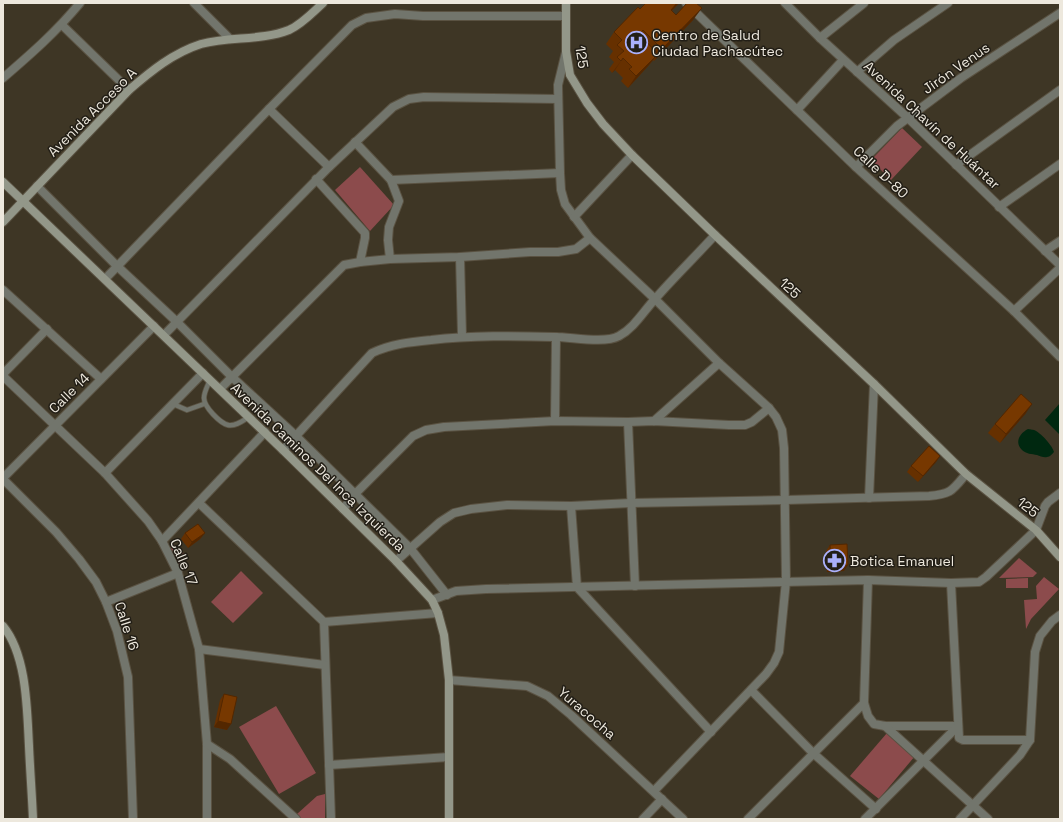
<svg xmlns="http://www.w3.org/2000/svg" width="1063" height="822" viewBox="0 0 1063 822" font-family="'Space Grotesk',sans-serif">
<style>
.green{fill:#8c4b4c}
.water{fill:#002810}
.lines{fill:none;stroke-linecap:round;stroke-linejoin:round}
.lane-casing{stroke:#5a5242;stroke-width:6}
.street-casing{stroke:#5a5242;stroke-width:10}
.secondary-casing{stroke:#5a5242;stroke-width:10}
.lane{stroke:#72756c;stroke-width:4.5}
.street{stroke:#72756c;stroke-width:8}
.secondary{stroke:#939789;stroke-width:8}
.wall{fill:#663000}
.shaded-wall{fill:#532700}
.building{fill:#773800;stroke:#532700}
.labels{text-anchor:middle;stroke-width:3;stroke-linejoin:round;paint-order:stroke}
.poi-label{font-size:14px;fill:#ede8dd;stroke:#221e16;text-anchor:start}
.street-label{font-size:14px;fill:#ede8dd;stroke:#221e16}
</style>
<rect width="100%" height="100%" fill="#3e3625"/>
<g class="green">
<polygon points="902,128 922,147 891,180 871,160"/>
<polygon points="360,167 394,205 370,231 335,190"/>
<polygon points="174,545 188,557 177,568 169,547"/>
<polygon points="1019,558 1037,573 1033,577 999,578"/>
<polygon points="241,571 263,593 233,623 211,602"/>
<polygon points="1044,577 1059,589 1031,619 1026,629 1024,600 1037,599 1036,586"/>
<polygon points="1028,578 1028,588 1006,588 1006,579"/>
<polygon points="276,706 316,773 279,794 239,727"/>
<polygon points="887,733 915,756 879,799 850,776"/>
<polygon points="325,794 325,819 301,819 297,814 317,796"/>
</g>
<g class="water">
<polygon points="1060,403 1060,435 1045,420"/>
<path d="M1028,429c0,0 6,1 6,1 6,2 19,16 20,22 -2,2 -4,5 -7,5 -3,1 -7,-1 -10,-2 -5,-1 -11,-1 -15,-5 -8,-8 -2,-17 6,-21z"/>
</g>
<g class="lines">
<defs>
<g id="lane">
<path d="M210,380c-2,5 -6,12 -6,18 0,9 16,25 24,27 7,2 16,-5 21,-8"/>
<polyline points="173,404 187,410 204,404"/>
</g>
<g id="street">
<polyline points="194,3 230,39"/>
<polyline points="686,3 856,167 1014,311 1060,357"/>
<polyline points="785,3 820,38 908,118 1060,265"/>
<polyline points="62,25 129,90"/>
<polyline points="820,38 864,3"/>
<polyline points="566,52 558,85 560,173 561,190 565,204 590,238 655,299 719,363 769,408 776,417 782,430 784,448 786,581 779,652 774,663 766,674 654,791"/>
<polyline points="857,72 894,40 948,3"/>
<path d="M3,78c29,-25 53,-46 77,-75"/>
<polyline points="269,109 329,167"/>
<polyline points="797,110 843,60"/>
<polyline points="355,142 391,180 560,173"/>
<polyline points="956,165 1060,90"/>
<polyline points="856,167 897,126 961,78 1060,13"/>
<polyline points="316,179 365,233 365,238 360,262"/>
<polyline points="37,186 117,266 177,322 232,377 296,436 410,548 447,595"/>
<polyline points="999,207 1060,164"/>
<polyline points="574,217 632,155"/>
<polyline points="1045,251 1060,241"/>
<polyline points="460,257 462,336"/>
<polyline points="390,259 388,240 389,227 399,201 391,180"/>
<polyline points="105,279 269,109 352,25 366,18 395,14 423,16 566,16"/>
<polyline points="3,290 101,379"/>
<polyline points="1014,311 1060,268"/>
<polyline points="164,335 329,167 393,107 409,99 424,97 558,99"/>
<polyline points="3,374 47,329"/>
<polyline points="3,376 105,473 148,521 162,541 178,573 199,649 207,744 207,819"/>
<polyline points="220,389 344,265 360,262 390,259 460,257 530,252 558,252 576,249 590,238"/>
<polyline points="555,421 556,337"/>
<polyline points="654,421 719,363"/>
<polyline points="628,422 635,586"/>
<path d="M283,450l89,-97c19,-9 38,-11 59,-13 41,-5 83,-4 124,-3 17,0 49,7 64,-1 15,-8 24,-24 36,-37 19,-22 40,-42 60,-64"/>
<polyline points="105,473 203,373"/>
<polyline points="3,478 154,326"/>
<polyline points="3,479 56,532 79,559 96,582 106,602 117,631 128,677 133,819"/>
<polyline points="869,498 874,384"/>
<polyline points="199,503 324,622 331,819"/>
<polyline points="571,506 577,587 711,732"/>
<polyline points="343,509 355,494 413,436 426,430 444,427 555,421 628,422 654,421 729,425 745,425 752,422 769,408"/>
<polyline points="162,541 265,432"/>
<path d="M396,561l44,-39 14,-9 17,-4 36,-4 64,1 60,-3 154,-3 144,-4c22,-2 23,-5 37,-22"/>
<polyline points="868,580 864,703 868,716 874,724 885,726 958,726"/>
<polyline points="951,583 959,738 963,740 1030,740"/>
<polyline points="432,600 456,591 486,589 868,580 951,583 979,582 986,577 1036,530 1045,506 1048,502 1060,493"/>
<polyline points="106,602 178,573"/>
<polyline points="324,622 438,613"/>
<polyline points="199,649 325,665"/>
<polyline points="449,680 527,686 548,696 571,715 683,819"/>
<polyline points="751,690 813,753 876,809"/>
<polyline points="885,726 988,819"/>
<polyline points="207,744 230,759 296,819"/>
<polyline points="329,765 449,757"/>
<polyline points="643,819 662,799"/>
<polyline points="748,819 864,703"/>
<polyline points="865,819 958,726"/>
<polyline points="960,819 1020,755 1030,740 1035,652 1040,636 1052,621 1060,615"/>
</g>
<g id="secondary">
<polyline points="566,3 566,51 570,75 587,103 603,124 632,155 715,235 874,384 966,474 1036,530 1060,557"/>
<polyline points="3,182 283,450 396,561 432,600 438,613 444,635 449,680 449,819"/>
<path d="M3,222l126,-132c22,-19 44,-37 72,-46 29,-8 60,-3 88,-14 13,-6 23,-17 34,-27"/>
<path d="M3,626c24,29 24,84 26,120 1,24 3,49 4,73"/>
</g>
</defs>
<use href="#lane" class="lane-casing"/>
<use href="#street" class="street-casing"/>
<use href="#secondary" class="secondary-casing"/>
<use href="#lane" class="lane"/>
<use href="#street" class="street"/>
<use href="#secondary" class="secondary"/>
</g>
<g class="wall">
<polygon points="646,3 679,3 672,11 676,15 693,20 654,61 653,60 649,65 628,88 621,81 623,78 615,70 612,73 609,69 614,62 609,57 613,51 606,44 614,32 640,9"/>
<polygon points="1026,413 1000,443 988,433 995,424"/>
<polygon points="940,456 936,462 918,482 907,472 911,466"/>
<polygon points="185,533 205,533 200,539 188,548 181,539"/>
<polygon points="830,545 844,571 827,572 826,551"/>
<polygon points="224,694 227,730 214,727 220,700"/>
</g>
<g class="shaded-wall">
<polygon points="677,3 679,3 662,21 671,10"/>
<polygon points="702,8 693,20 654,61 662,49"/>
<polygon points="658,54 649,65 628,88 636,76"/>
<polygon points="623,58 615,70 612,73 621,61"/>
<polygon points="1032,404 1026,413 1000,443 1006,434"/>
<polygon points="940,456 936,462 918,482 923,476"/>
<polygon points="205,533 200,539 188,548 192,542"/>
<polygon points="848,565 844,571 827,572 831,566"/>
<polygon points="218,721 231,724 227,730 214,727"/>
</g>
<g class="building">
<polygon points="646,3 677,3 671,10 676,15 687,3 696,3 702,8 662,49 643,30 639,34 658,54 636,76 629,69 632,67 623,58 621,61 617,57 624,51 617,45 622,40 614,32 638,7 640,9"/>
<polygon points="1021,394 1032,404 1006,434 995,424"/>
<polygon points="929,446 940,456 923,476 911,466"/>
<polygon points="198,524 205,533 192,542 185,533"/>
<polygon points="847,544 848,565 831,566 830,545"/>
<polygon points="224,694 237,697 231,724 218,721"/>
</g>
<defs>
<symbol id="hospital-ring" viewBox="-11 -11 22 22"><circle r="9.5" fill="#221e16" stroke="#aab0fb" stroke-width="1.5"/><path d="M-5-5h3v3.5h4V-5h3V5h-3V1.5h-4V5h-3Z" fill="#aab0fb"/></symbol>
<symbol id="pharmacy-ring" viewBox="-11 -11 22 22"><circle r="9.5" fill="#221e16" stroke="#aab0fb" stroke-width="1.5"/><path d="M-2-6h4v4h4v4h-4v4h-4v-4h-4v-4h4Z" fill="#aab0fb"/></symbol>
</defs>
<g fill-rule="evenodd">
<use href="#hospital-ring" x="624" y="30" width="25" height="25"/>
<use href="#pharmacy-ring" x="822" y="548" width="25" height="25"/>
</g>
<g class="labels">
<g class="poi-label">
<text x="652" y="40">Centro de Salud<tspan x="652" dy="16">Ciudad Pachacútec</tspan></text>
<text x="850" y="566">Botica Emanuel</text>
</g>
<g class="street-label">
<text transform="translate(582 57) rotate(81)" y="5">125</text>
<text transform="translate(956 68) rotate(-35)" y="5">Jirón Venus</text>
<text transform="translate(92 112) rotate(-45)" y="5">Avenida Acceso A</text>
<text transform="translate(932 125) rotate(43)" y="5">Avenida Chavín de Huántar</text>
<text transform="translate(881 172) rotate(43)" y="5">Calle D-80</text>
<text transform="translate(790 288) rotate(43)" y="5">125</text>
<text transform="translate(69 393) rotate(-45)" y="5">Calle 14</text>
<text transform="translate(318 467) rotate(44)" y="5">Avenida Caminos Del Inca Izquierda</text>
<text transform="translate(1028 507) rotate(39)" y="5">125</text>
<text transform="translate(184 562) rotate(67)" y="5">Calle 17</text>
<text transform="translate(127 626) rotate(72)" y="5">Calle 16</text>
<text transform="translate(587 713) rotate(41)" y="5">Yuracocha</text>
</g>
</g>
<rect width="1063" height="822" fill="none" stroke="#ede8dd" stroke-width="8"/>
</svg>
